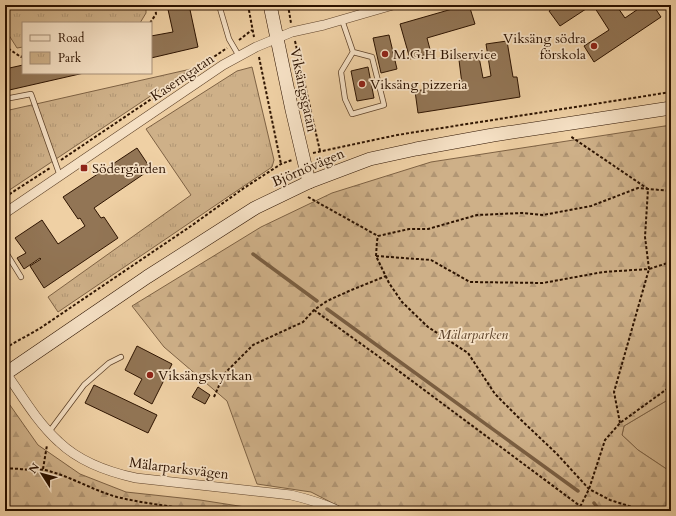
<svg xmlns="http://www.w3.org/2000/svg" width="676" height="516" viewBox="0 0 676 516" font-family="Cardo,serif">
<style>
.grass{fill:#ceb088;stroke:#7e6244}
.forest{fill:url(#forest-firs);stroke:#7e6244}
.park{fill:url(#park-tufts);stroke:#7e6244}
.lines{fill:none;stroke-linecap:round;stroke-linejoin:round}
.stream{stroke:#7a5e41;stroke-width:3.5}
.building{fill:#927555;stroke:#2d1300}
.lane-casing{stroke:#5e4229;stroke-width:6}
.street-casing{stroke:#5e4229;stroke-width:10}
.secondary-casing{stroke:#2d1300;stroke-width:14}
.path{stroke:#2d1300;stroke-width:2;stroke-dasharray:3 2;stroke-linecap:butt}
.lane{stroke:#f5e0c4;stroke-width:4.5}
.street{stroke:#f5e0c4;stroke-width:9}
.secondary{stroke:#f5e0c4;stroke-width:13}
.poi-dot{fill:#8f2418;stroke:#f5e0c4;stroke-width:1.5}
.labels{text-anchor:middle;stroke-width:3.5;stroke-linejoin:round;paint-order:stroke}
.poi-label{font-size:14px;fill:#2d1300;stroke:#f5e0c4;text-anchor:start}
.street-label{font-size:14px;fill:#2d1300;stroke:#f5e0c4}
.park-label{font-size:14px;font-style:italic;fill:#5d4229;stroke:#f5e0c4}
</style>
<defs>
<pattern id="forest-firs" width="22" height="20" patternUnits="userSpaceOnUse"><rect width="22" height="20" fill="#ceb088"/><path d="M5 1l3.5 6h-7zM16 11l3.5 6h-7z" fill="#b19674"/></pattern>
<pattern id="park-tufts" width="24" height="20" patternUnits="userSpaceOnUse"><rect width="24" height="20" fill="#ceb088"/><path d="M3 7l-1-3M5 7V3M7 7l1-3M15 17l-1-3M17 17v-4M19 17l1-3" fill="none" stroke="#b19674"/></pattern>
</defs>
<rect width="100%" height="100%" fill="#efd0a4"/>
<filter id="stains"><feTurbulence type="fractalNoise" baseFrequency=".005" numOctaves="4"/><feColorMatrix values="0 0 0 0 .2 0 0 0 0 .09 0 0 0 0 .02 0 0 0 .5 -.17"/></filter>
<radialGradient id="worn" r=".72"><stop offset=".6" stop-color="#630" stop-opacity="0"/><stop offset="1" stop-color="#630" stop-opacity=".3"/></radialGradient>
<polygon class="grass" points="671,398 671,472 638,450 622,435 624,426"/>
<g class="forest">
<polygon points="671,125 671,398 624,426 622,435 638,450 671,472 671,511 348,511 311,492 257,484 227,401 164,347 132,306 261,227 332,193 431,162"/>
<polygon points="5,398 38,445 80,474 126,492 200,500 271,511 5,511"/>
</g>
<g class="park">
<polygon points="5,5 146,5 146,13 140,23 23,23 23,47 17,48 5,29"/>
<polygon points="252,67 274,160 272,167 58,312 48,297 191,195 146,129 237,71"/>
<polygon points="191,69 5,193 5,111"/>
</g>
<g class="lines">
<g class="stream">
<polyline points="253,254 317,301"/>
<polyline points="327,309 578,491"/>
<polyline points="594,503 600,511"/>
</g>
</g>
<g class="building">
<polygon points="167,5 189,5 198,47 151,58 151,36 173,32"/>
<polygon points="466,5 469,5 475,24 427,38 431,53 410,59 400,24"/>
<polygon points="558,5 592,5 560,26 549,11"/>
<polygon points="593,5 616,5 625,18 644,5 653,5 661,17 594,62 584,46 609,30"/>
<polygon points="389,35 397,69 381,73 373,38"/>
<polygon points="507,41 513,77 517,77 520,97 418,113 415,91 462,84 459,60 479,57 483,78 491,76 486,44"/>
<polygon points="23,65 23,73 84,73 5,91 5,69"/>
<polygon points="368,67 374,98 357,101 351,71"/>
<polygon points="137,148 151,169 94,208 101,218 104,217 118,238 44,288 30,266 41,259 40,258 24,269 17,258 26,253 15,238 42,220 58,244 85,226 80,218 78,219 63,197"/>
<polygon points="137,346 172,364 152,404 134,394 142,379 125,370"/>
<polygon points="94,385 157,415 148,433 85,403"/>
<polygon points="198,387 210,395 205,404 192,397"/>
</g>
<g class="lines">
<defs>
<g id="lane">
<polyline points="219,5 229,39 239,56"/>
<polyline points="342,20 353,52 341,72 345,99 352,114 384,105 372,57 353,52"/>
<polyline points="5,99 31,94 60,176"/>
<polyline points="5,251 21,277"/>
<polyline points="49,432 84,385 109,363 121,357"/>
</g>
<g id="street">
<polyline points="5,213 223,65 256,47 292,32 324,25 393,5"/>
<path d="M6,373c16,23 31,49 53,69 21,20 49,30 77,36l155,17c17,4 33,9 48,16"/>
</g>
<g id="secondary">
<polyline points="270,5 292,110 309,182"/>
<polyline points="5,374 147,277 255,208 309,182 370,159 416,149 493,135 671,108"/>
</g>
</defs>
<use href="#lane" class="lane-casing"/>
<use href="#street" class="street-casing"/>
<use href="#secondary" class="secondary-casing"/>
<g class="path">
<polyline points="248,5 254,37"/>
<polyline points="288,5 291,23"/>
<polyline points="150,23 156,14 155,5"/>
<polyline points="239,40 252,30"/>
<polyline points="295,41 320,151"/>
<polyline points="5,45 6,47 21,57 23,56"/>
<polyline points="259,57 281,164"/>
<polyline points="313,153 397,135 671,92"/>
<polyline points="61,160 227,48"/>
<polyline points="5,197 50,168"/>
<polyline points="308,197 378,236"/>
<polyline points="376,256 431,260 470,282 543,283 603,272 649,269 645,237 648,189 570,136"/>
<polyline points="314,310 396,369 580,506"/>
<polyline points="5,337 9,346"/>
<polyline points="5,348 39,329 191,226 244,188 281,164 292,160"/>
<polyline points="214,397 224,374 253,345 303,322 314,310 327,301 349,291 386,276"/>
<polyline points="620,423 614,392 649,269 671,262"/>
<path d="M5,469c8,-1 16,0 24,1 6,0 11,-1 16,0 25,6 47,20 72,27 29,7 59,10 88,14"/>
<polyline points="43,469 47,445"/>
<polyline points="578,511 589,489 605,440 620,423 671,386"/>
<polyline points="645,511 610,500 589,489 557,454 519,418 495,394 468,353 428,327 402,302 389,283 376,256 377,241 378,236 409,229 428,229 477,215 522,213 543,215 591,206 638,188 671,191"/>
</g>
<use href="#lane" class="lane"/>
<use href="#street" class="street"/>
<use href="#secondary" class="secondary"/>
</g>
<g class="poi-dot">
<circle cx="594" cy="46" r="4"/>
<circle cx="385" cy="54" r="4"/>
<circle cx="362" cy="84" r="4"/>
<rect x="80" y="164" width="8" height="8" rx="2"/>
<circle cx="150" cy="375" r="4"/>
</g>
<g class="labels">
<g class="poi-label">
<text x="586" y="43" text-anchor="end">Viksäng södra<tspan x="586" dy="16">förskola</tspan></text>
<text x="393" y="59">M.G.H Bilservice</text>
<text x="370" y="89">Viksäng pizzeria</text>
<text x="92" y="173">Södergården</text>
<text x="158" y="380">Viksängskyrkan</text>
</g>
<g class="street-label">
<text transform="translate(182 77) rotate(-34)" y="5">Kaserngatan</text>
<text transform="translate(304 90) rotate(78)" y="5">Viksängsgatan</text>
<text transform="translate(308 167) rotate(-23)" y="5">Björnövägen</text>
<text transform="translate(179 468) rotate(7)" y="5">Mälarparksvägen</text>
</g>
<g class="park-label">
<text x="473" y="339">Mälarparken</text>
</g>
</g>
<rect width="676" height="516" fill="none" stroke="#efd0a4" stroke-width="20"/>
<rect x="6" y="6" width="664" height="504" fill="none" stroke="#2d1300" stroke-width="2"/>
<rect x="10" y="10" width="656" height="496" fill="none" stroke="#2d1300"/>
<rect x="22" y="22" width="130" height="52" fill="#f5e0c4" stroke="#a58e76"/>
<rect x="30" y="35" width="20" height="6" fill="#f5e0c4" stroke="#a58e76"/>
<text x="58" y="42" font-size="12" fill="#2d1300">Road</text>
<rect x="30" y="52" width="20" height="12" fill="url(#park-tufts)" stroke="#a58e76"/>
<text x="58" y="62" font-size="12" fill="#2d1300">Park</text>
<g transform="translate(42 474) rotate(306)" stroke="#f5e0c4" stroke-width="3" paint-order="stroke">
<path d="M0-3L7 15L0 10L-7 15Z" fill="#2d1300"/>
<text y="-6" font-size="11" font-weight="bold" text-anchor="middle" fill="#2d1300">N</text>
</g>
<rect width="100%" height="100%" filter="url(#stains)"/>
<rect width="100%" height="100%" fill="url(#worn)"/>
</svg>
